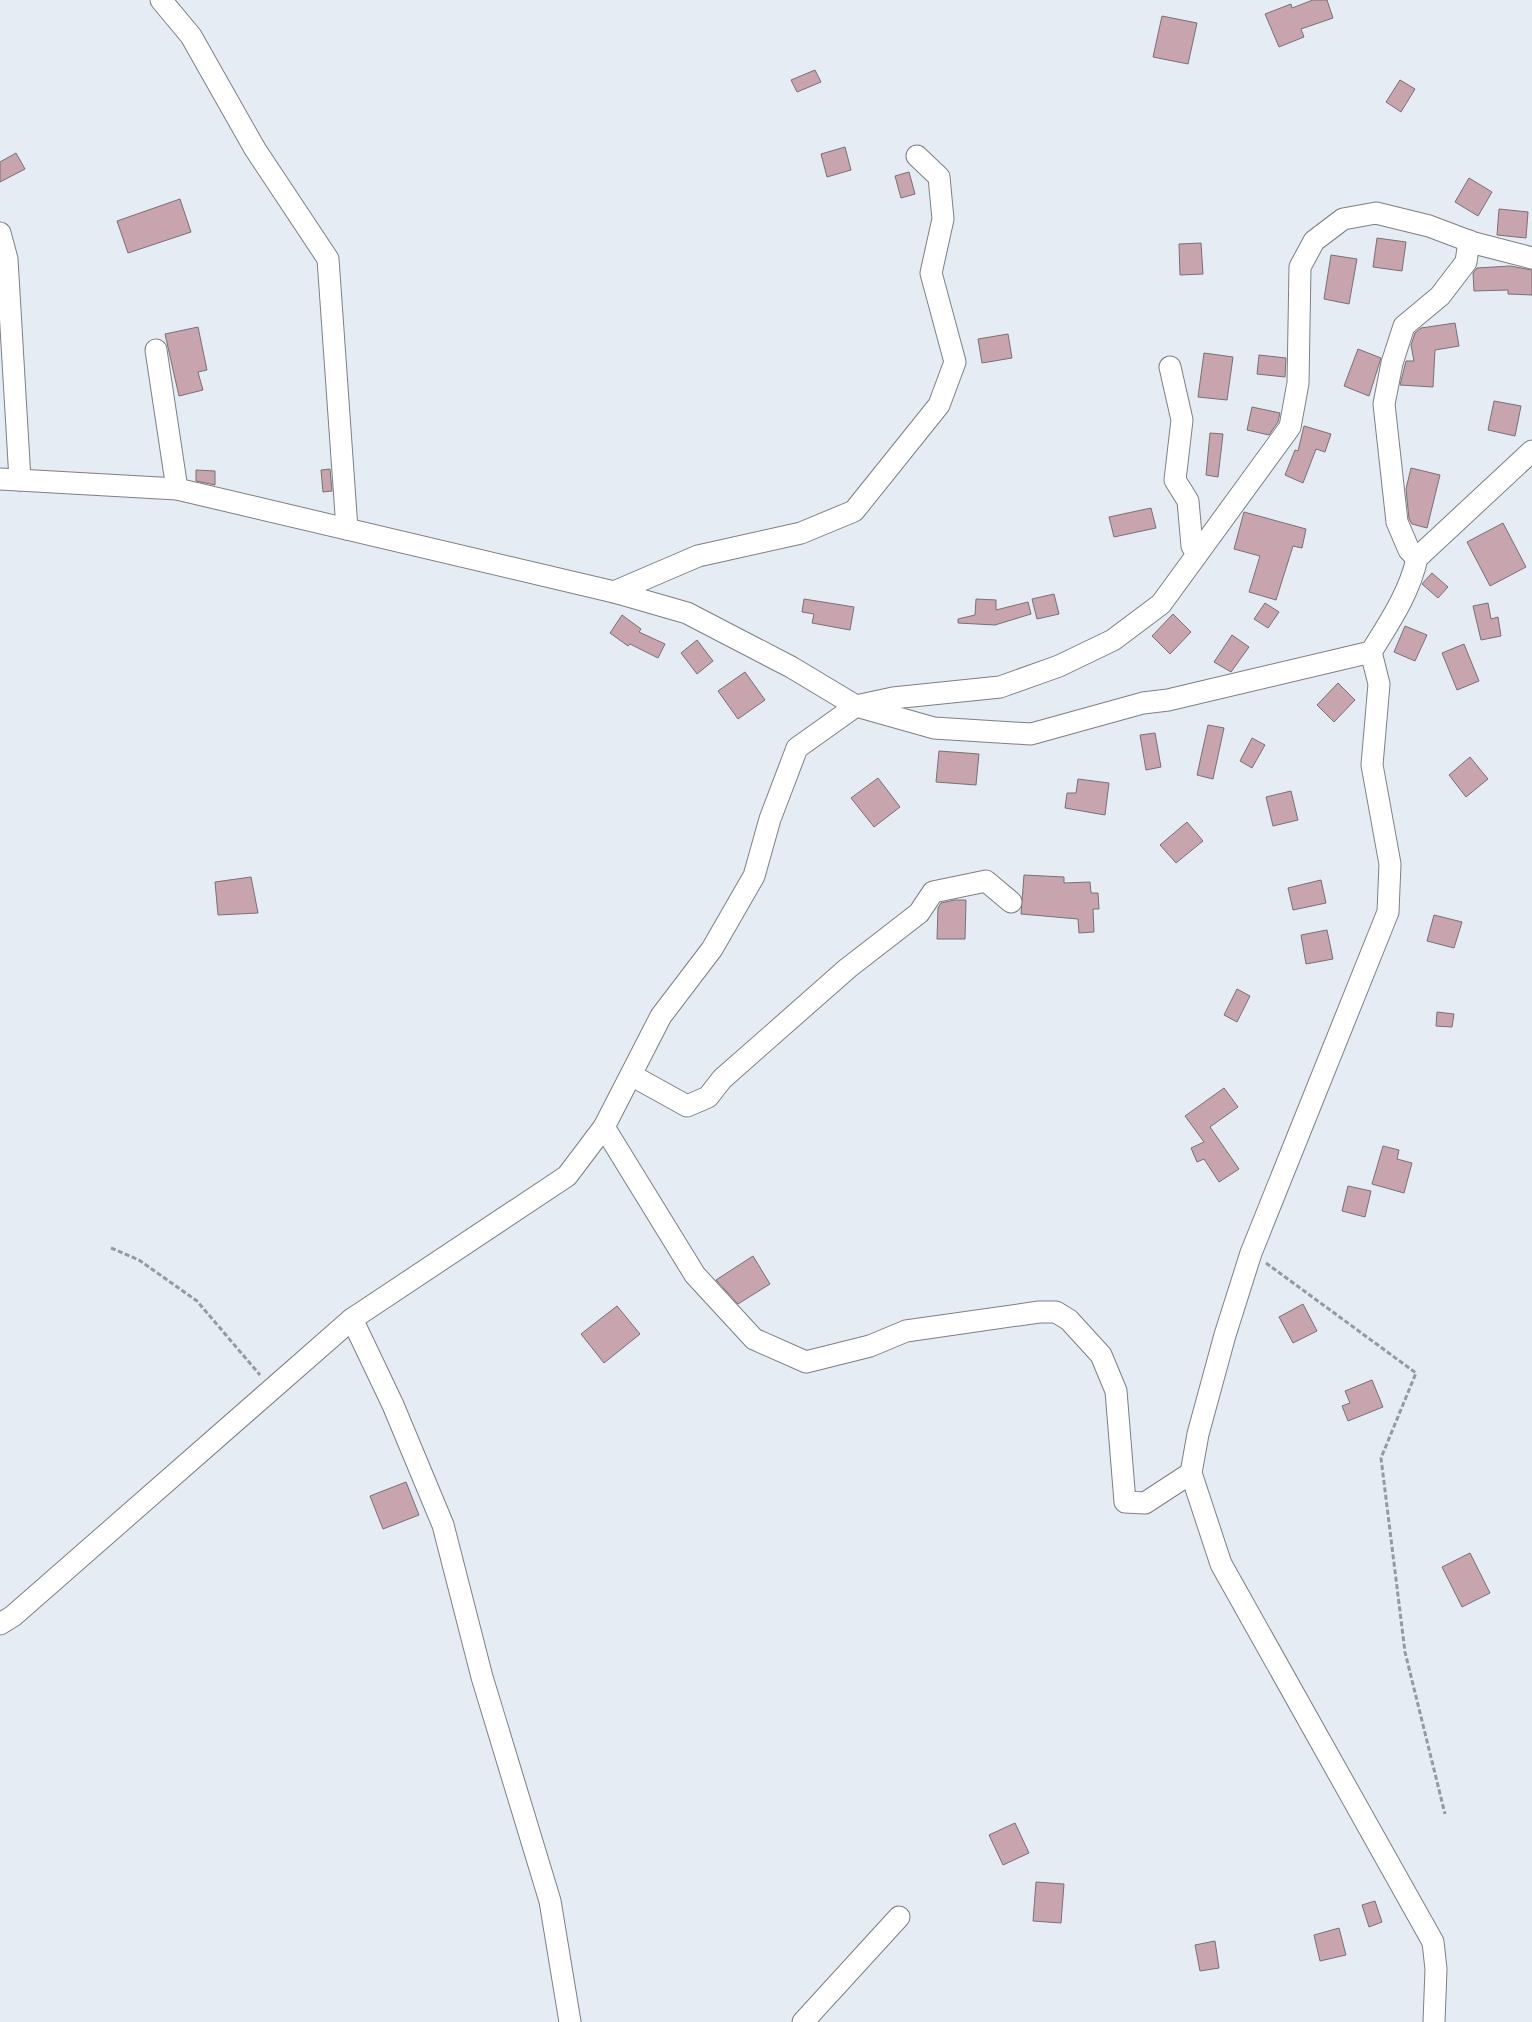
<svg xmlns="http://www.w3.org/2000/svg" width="1532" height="2022" viewBox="0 0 1532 2022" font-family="Georgia,serif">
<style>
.building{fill:#c8a4af;stroke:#797073}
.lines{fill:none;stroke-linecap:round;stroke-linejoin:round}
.minor-casing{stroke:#7a8086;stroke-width:23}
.path{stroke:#959a9f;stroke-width:3;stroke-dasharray:5 2.5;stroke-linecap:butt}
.minor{stroke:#fff;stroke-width:21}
</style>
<rect width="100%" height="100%" fill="#e5ecf3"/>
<g class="building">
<polygon points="1313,0 1327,0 1333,18 1301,29 1304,37 1279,47 1265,14 1291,4 1292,8"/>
<polygon points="1162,16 1197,23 1188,64 1153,57"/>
<polygon points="815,70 821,82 797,92 791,80"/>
<polygon points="1400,80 1415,89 1401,112 1386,102"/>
<polygon points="845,147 851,170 827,177 821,154"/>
<polygon points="16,153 25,169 0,182 0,162"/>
<polygon points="909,172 915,194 901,198 895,176"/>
<polygon points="1469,178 1492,192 1478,216 1455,202"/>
<polygon points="180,199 191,232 128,253 117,221"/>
<polygon points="1499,209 1528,212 1526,238 1497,235"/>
<polygon points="1377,238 1406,242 1402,271 1373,267"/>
<polygon points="1201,243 1203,274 1180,275 1179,244"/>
<polygon points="1331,255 1357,259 1349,304 1324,299"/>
<polygon points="1510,266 1532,270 1532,295 1508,294 1508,290 1474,291 1473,273 1477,268"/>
<polygon points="1455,323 1459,346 1435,350 1433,387 1400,385 1406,361 1414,361 1411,345 1415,333 1421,328"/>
<polygon points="198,327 207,370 198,372 203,390 179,396 165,334"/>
<polygon points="1008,334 1012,358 982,363 978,339"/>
<polygon points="1358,349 1381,358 1369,396 1344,386"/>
<polygon points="1204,353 1233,357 1227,400 1198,397"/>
<polygon points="1259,355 1286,358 1285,377 1257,374"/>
<polygon points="1494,401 1521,406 1515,436 1488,430"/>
<polygon points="1252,407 1280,413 1278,422 1269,435 1247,430"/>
<polygon points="1304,426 1331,434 1325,452 1316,449 1303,483 1285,475 1295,450 1298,451"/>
<polygon points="1210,433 1223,434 1218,477 1206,475"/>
<polygon points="1411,468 1440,475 1427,528 1412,524 1409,519 1406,489"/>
<polygon points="330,469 332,491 323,492 321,470"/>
<polygon points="196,470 215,471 215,485 196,481"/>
<polygon points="1151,508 1156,528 1114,537 1109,517"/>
<polygon points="1244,512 1306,529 1302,548 1293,546 1276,600 1249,592 1260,556 1234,549"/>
<polygon points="1503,523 1526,567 1490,586 1467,542"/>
<polygon points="1432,573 1448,587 1438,598 1422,584"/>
<polygon points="1054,594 1059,614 1037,619 1032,599"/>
<polygon points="804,599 854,607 850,630 812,623 814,614 802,612"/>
<polygon points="976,599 996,600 996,610 1028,602 1031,614 995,625 958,623 958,619 975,615"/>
<polygon points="1265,603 1279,612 1268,628 1254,619"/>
<polygon points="1488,603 1491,619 1498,617 1501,636 1481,640 1473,606"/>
<polygon points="1173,614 1191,632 1170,654 1152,636"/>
<polygon points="622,615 641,629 639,632 665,644 658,658 630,644 628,646 610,633"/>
<polygon points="1405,626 1427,635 1415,661 1394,652"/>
<polygon points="1232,635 1249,647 1231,672 1214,662"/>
<polygon points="697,640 713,661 697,674 681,653"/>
<polygon points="1464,644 1479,681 1457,690 1442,653"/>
<polygon points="745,672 765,700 738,719 718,691"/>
<polygon points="1338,683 1355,700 1334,722 1317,705"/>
<polygon points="1208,725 1224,728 1213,779 1197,775"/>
<polygon points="1155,733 1161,767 1146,770 1140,735"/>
<polygon points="1252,738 1265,745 1252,768 1240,761"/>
<polygon points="939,751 979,754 976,785 936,782"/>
<polygon points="1470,757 1488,779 1466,797 1449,775"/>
<polygon points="878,778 900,807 874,827 851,798"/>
<polygon points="1078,779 1109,783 1105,815 1065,808 1067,793 1076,793"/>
<polygon points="1291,791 1298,820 1273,826 1266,797"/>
<polygon points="1187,822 1203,841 1176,863 1160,845"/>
<polygon points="1024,875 1064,877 1064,883 1090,882 1091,893 1098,893 1099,909 1093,909 1094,932 1079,933 1078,919 1021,914"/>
<polygon points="251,877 258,913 218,915 215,882"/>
<polygon points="1321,880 1326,903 1293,910 1288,888"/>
<polygon points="955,900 966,900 965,939 937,939 938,908 941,903"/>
<polygon points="1434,915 1462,922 1454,948 1427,941"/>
<polygon points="1327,930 1333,959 1306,964 1301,935"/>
<polygon points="1237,989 1250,996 1237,1022 1224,1015"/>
<polygon points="1437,1012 1454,1014 1452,1027 1436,1026"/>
<polygon points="1224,1088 1238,1107 1210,1127 1239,1169 1219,1182 1204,1159 1197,1162 1191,1148 1204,1142 1185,1116"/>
<polygon points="1383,1146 1399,1150 1397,1159 1412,1163 1404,1193 1372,1184"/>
<polygon points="1348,1186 1371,1191 1365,1217 1342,1211"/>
<polygon points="753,1256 770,1284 738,1304 716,1280"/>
<polygon points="1303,1304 1317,1331 1293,1343 1279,1317"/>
<polygon points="617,1306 640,1334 604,1363 581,1334"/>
<polygon points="1372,1380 1383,1407 1348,1421 1342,1406 1350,1403 1345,1391"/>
<polygon points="406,1482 419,1515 383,1529 370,1496"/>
<polygon points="1470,1553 1490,1593 1462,1607 1442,1567"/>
<polygon points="1015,1823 1029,1853 1003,1865 989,1835"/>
<polygon points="1036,1882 1064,1884 1061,1923 1033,1921"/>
<polygon points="1375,1901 1382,1922 1369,1927 1362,1905"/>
<polygon points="1339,1928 1346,1955 1320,1961 1314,1935"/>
<polygon points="1215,1941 1219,1968 1200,1971 1195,1945"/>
</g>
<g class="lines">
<defs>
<g id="minor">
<polyline points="161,0 191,36 255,149 328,259 347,529"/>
<polyline points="0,233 7,259 20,480"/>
<polyline points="156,350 177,489"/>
<polyline points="1170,367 1182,420 1175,480 1188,501 1192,546 1197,554"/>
<path d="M0,479l177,10 437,103 73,21 104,54 65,39 78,22 97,6 112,-31 25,-3 203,-48c18,-29 39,-60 46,-94l115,-107"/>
<polyline points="1417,558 1409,550 1397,522 1384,404 1392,363 1404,326 1440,296 1466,262 1469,241"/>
<polyline points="614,592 698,556 801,533 854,511 939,405 955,362 931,273 943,219 939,177 917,156"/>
<polyline points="1371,652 1379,684 1372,765 1390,864 1388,912 1251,1253 1225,1335 1198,1434 1191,1473 1221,1564 1433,1942 1436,1969 1434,2022"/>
<polyline points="631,1075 687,1106 708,1097 722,1079 848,968 919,913 933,892 986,881 1011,902"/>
<polyline points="604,1127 695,1275 754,1339 806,1362 870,1346 906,1331 1039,1312 1056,1312 1069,1320 1101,1355 1116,1391 1125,1502 1145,1503 1191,1473"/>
<polyline points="352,1319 393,1405 443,1525 482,1677 550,1901 570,2022"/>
<polyline points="0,1624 13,1616 352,1319 567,1176 604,1127 661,1016 712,949 754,876 770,819 797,748 856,706 893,698 1000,687 1059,666 1113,640 1161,604 1290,427 1298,383 1300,267 1314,241 1343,219 1376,213 1429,226 1474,243 1532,258"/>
<polyline points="803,2022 899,1917"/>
</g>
</defs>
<use href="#minor" class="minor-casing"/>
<g class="path">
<polyline points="111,1248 139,1260 197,1301 260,1375"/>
<polyline points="1266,1263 1416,1373 1381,1458 1405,1652 1445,1814"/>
</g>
<use href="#minor" class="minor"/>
</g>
</svg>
